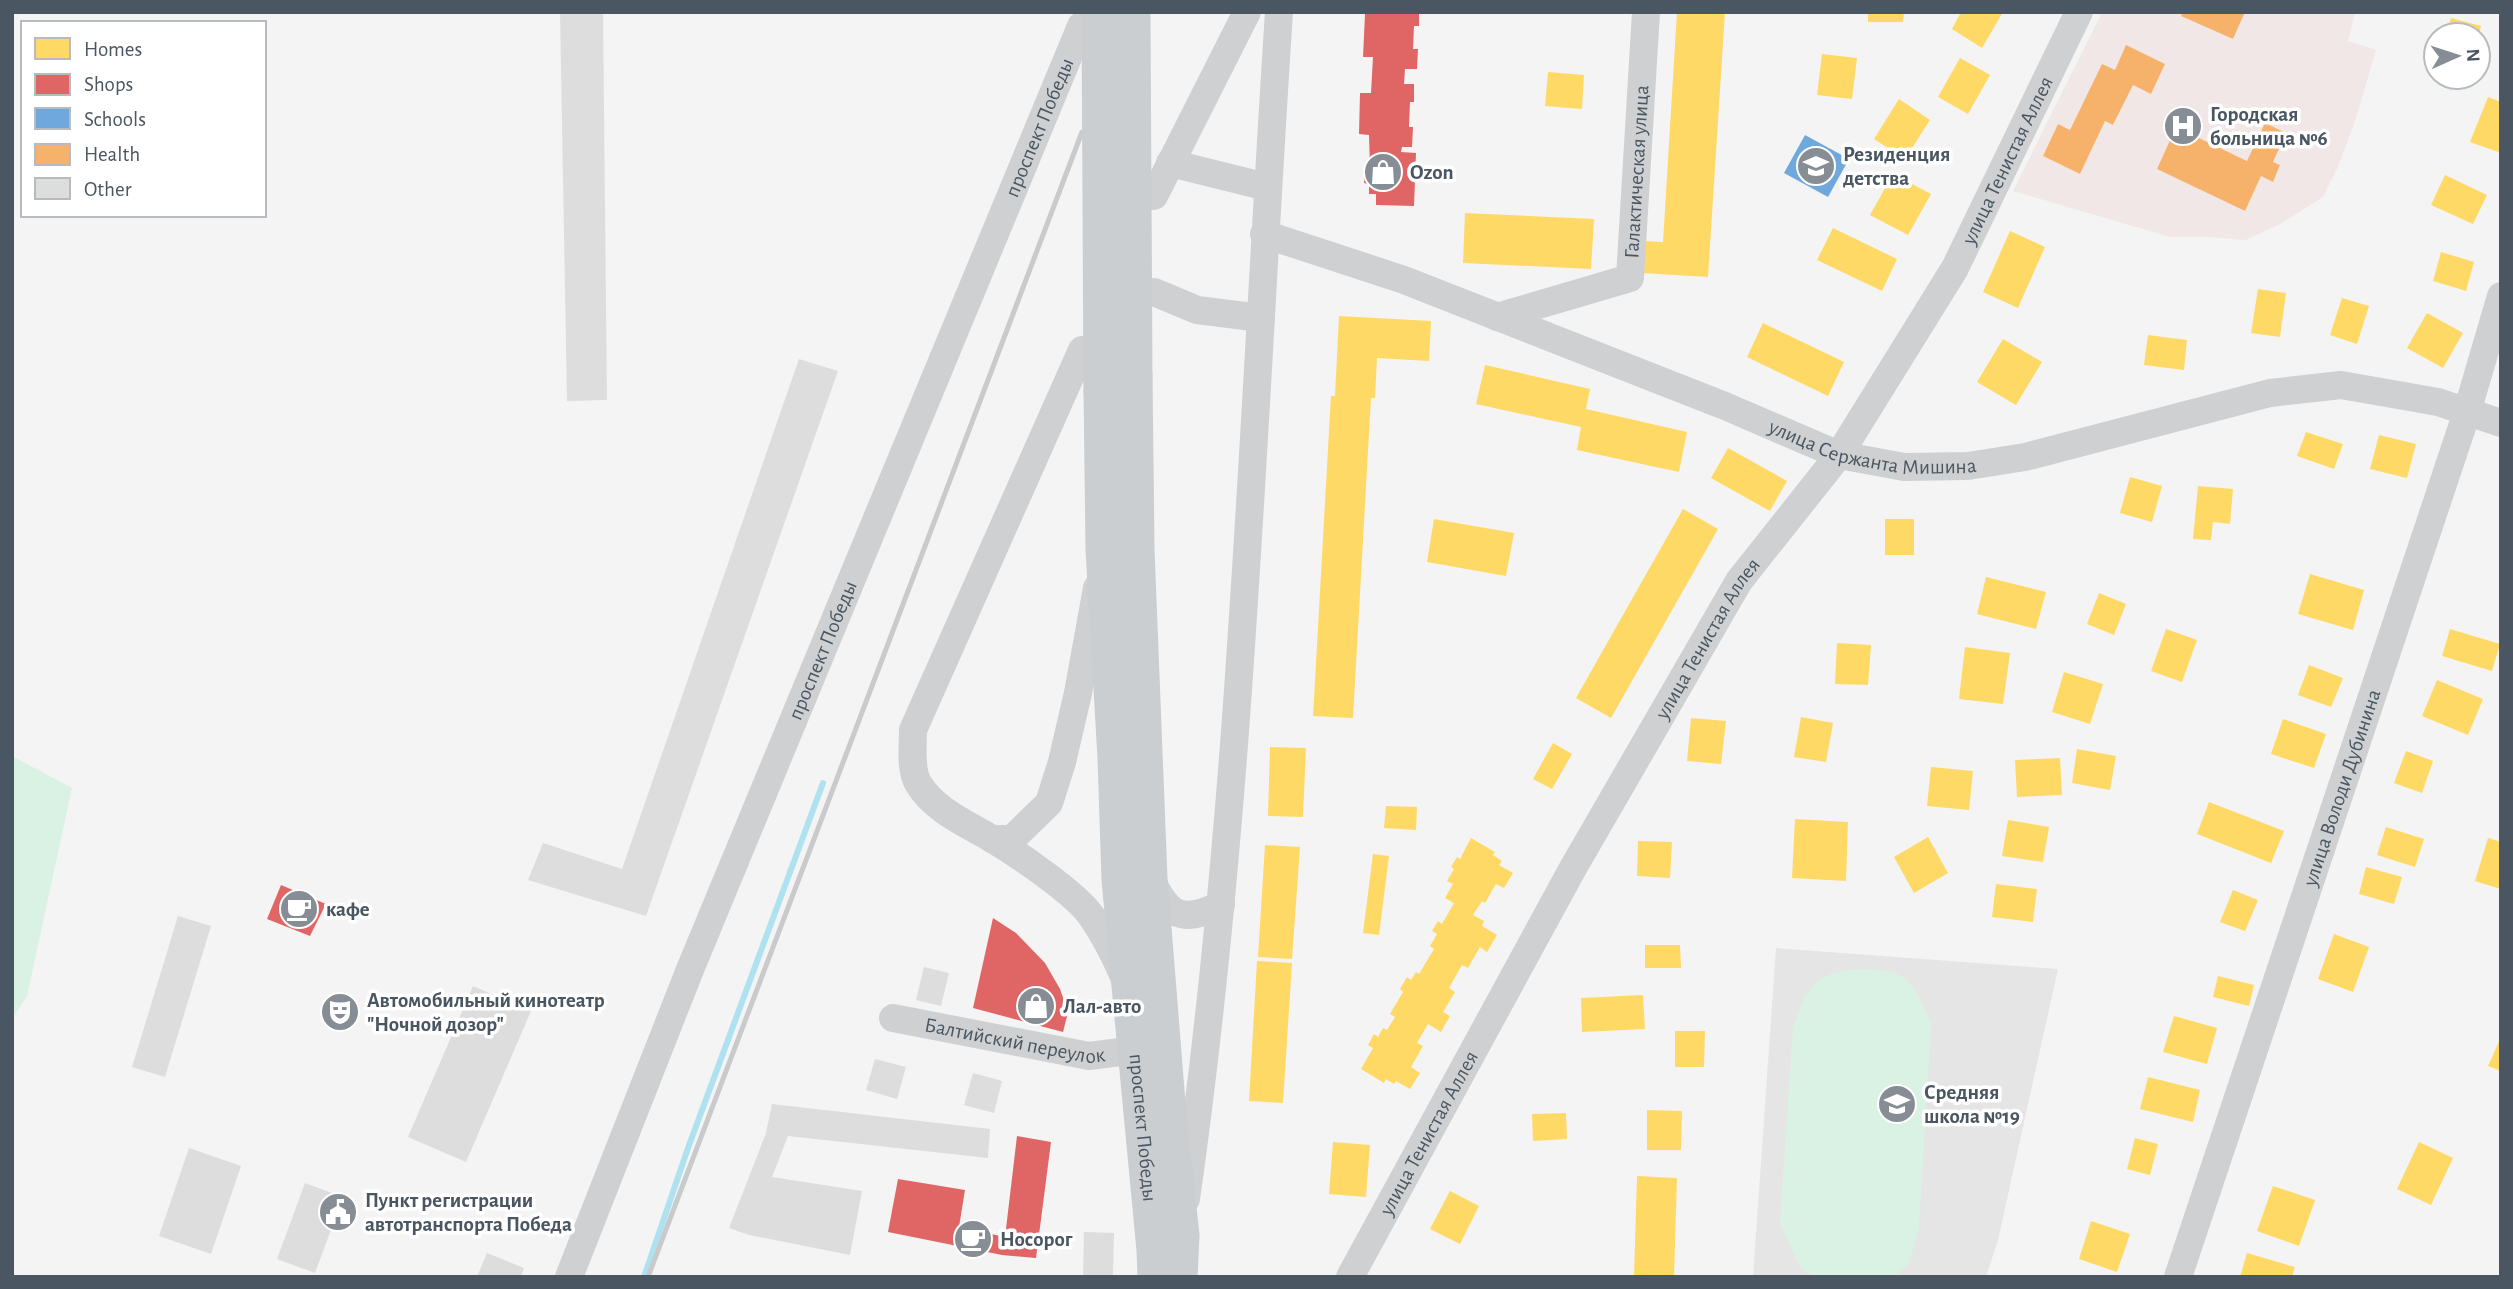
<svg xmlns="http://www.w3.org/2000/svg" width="2513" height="1289" viewBox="0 0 2513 1289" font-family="'Alegreya Sans',sans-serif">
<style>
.education{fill:#e6e5e6}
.medical{fill:#f1e7e6;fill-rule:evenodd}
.green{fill:#d9f2e3}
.homes{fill:#ffd966}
.shops{fill:#e06666}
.schools{fill:#6fa8dc}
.health{fill:#f6b26b}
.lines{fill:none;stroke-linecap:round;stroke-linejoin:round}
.stream{stroke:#aee2f0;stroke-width:6}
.building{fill:#ddddde}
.minor{stroke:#ced0d2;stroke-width:28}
.major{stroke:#caced1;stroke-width:37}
.rail{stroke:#c9cacc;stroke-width:5}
.major-bridge{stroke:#caced1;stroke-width:37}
.labels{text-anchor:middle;stroke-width:7;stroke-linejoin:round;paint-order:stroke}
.poi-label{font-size:21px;font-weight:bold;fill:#4a5661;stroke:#fff;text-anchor:start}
.street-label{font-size:21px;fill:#4a5661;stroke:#fff}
</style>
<rect width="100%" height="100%" fill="#f4f4f4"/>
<polygon class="education" points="1776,948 2058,969 1998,1240 1986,1277 1753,1277"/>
<path class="medical" d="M2102,12h81l-1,4 51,23 12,-27h110l-7,29 28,9 -20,68 -18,49 -15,30 -43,27 -34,16 -38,-3h-38l-157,-46zM2126,46l39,18 -14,30 -18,-9 -19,40 -9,-4 -25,53 -37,-18 15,-32 12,6 32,-66 13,6zM2176,127l71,34 26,1 7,4 -7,15 -12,-5 -16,35 -88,-42z"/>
<g class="green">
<polygon points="12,756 72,788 27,996 12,1019"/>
<path d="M1872,969c7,2 16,2 23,4 21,8 28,33 36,51l-12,204 -10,36 -15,13h-79l-13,-8 -5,-8 -17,-38 13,-195 11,-31 12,-15 15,-8 18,-4z"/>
</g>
<g class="homes">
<polygon points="1677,12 1725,12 1708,277 1642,273 1644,241 1663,242"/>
<polygon points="1868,12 1904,12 1903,22 1868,22"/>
<polygon points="1961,12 2003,12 1982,48 1952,29"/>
<polygon points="2451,18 2481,26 2479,35 2446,35"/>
<polygon points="1822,54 1857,58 1852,99 1817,95"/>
<polygon points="1960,58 1990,75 1968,114 1938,97"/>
<polygon points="1548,72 1584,75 1582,109 1545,106"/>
<polygon points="2488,97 2501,102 2501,153 2470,142"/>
<polygon points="1899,99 1930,120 1905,159 1874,139"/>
<polygon points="1893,174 1931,194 1908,235 1870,215"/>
<polygon points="2445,175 2487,195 2473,224 2431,205"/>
<polygon points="1465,213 1594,219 1591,269 1463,263"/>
<polygon points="1833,228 1897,259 1882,291 1817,260"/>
<polygon points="2010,231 2045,247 2018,308 1983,292"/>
<polygon points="2441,252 2474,262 2466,291 2433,281"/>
<polygon points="2258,289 2286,293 2280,337 2251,333"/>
<polygon points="2342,298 2369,306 2357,344 2330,335"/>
<polygon points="2427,313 2463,333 2443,368 2407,348"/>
<polygon points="1339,316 1431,321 1429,361 1377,358 1375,398 1371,398 1353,718 1313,716 1331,396 1335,396"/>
<polygon points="1763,323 1844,362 1828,396 1747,357"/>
<polygon points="2148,335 2187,340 2184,370 2144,365"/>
<polygon points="2003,339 2042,362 2016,405 1977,382"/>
<polygon points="1485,365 1590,389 1586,409 1687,432 1679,472 1577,450 1581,427 1476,404"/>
<polygon points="2306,432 2343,444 2334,469 2297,456"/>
<polygon points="2379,435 2416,444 2407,478 2370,469"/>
<polygon points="1728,448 1787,481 1770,511 1711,478"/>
<polygon points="2130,477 2162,486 2152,522 2120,513"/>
<polygon points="2198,486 2233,489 2230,524 2213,522 2211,540 2193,539"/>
<polygon points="1683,509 1718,529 1611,718 1576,698"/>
<polygon points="1434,519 1514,533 1506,576 1427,562"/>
<rect x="1885" y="519" width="29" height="36"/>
<polygon points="2310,574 2364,590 2353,630 2298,614"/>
<polygon points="1986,577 2046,592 2036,629 1977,614"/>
<polygon points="2099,593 2126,604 2114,635 2087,624"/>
<polygon points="2166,629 2197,640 2182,682 2151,671"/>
<polygon points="2450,629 2500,644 2492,671 2442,656"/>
<polygon points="1837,643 1871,645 1868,685 1835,684"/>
<polygon points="1965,647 2010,653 2003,704 1959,699"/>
<polygon points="2309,665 2343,678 2331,707 2298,695"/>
<polygon points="2064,672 2103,684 2090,724 2052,712"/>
<polygon points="2437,680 2483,699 2468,735 2422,716"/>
<polygon points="1801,717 1833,723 1826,762 1794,757"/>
<polygon points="1691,718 1726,721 1721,764 1687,761"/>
<polygon points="2283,719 2326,734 2314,768 2271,754"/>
<polygon points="1553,743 1572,754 1552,789 1533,779"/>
<polygon points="1270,747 1306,748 1303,817 1268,816"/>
<polygon points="2077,749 2116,756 2110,790 2072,783"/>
<polygon points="2406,751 2433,761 2422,793 2394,783"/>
<polygon points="2060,758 2062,795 2017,797 2015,760"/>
<polygon points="1931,767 1973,771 1969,810 1927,806"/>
<polygon points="2209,802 2284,831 2271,863 2197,834"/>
<polygon points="1386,806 1417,807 1416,830 1384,828"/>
<polygon points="1795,819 1848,822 1846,881 1792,878"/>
<polygon points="2008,820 2049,827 2043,862 2002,856"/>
<polygon points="2386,827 2424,839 2415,867 2377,855"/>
<polygon points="1928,837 1948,873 1914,893 1894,857"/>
<polygon points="1471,838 1495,852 1493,855 1502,861 1499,865 1513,873 1504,888 1496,884 1485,903 1482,901 1473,915 1484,921 1482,926 1497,935 1487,952 1480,947 1468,968 1462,965 1449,988 1455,992 1443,1012 1450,1016 1441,1032 1428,1024 1417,1043 1423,1046 1411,1067 1420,1073 1410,1089 1396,1081 1394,1084 1386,1079 1384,1083 1361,1069 1373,1048 1368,1045 1374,1034 1378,1037 1383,1028 1387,1030 1395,1017 1390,1014 1403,992 1400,989 1407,977 1411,980 1416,972 1419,974 1434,949 1430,946 1437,934 1432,931 1438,921 1442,924 1454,903 1445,898 1453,884 1447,881 1454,869 1451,867 1457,857 1460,859"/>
<polygon points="2488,838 2501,842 2501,889 2475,881"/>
<polygon points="1638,841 1672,842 1670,878 1637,876"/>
<polygon points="1265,845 1300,847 1292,959 1258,957"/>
<polygon points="1373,854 1389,856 1379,935 1363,933"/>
<polygon points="2366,867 2402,877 2394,904 2359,894"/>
<polygon points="1996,884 2037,889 2033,922 1992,917"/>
<polygon points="2233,890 2258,900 2245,931 2220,922"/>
<polygon points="2334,934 2369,947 2353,992 2318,979"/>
<polygon points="1645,945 1680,945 1681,968 1645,968"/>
<polygon points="1257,961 1292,963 1283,1103 1249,1101"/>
<polygon points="2218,976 2254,985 2249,1006 2213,997"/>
<polygon points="1643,995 1645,1029 1582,1032 1581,998"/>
<polygon points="2174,1016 2217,1028 2207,1064 2163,1052"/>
<polygon points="1675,1031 1705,1031 1704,1067 1675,1067"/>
<polygon points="2501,1037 2501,1071 2488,1066"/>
<polygon points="2148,1077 2200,1090 2193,1122 2140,1109"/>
<polygon points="1647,1110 1682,1111 1681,1150 1647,1150"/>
<polygon points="1566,1113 1567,1139 1533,1141 1532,1114"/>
<polygon points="2135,1138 2158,1144 2150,1175 2127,1169"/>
<polygon points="1333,1142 1370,1145 1366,1197 1329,1194"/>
<polygon points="2419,1142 2453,1158 2431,1205 2397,1189"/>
<polygon points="1637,1176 1677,1178 1674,1277 1634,1277"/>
<polygon points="2273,1186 2315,1200 2299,1246 2257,1231"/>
<polygon points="1450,1191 1479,1206 1460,1244 1430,1229"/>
<polygon points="2091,1221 2130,1234 2117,1272 2079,1259"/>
<polygon points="2247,1253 2295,1267 2292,1277 2240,1277"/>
</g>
<g class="shops">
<polygon points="1376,12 1419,12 1419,26 1414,26 1413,49 1418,49 1417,69 1405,69 1404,84 1414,84 1414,102 1410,102 1409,127 1413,127 1412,147 1402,147 1401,152 1416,153 1414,206 1376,205 1376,194 1369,194 1369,184 1364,183 1365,169 1370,169 1369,135 1359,134 1360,93 1371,93 1373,57 1363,57 1365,14 1376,14"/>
<polygon points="281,885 326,904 310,936 267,919"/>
<polygon points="993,918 1016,933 1045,963 1060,989 1068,1012 1063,1032 973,1008"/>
<polygon points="1017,1136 1051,1142 1036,1258 1002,1255 888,1232 898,1179 965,1190 959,1227 1005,1237"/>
</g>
<polygon class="schools" points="1805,135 1849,159 1828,197 1784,173"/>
<g class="health">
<polygon points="2183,12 2245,12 2233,39 2181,16"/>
<polygon points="2126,45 2165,64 2151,94 2133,85 2113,125 2105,121 2080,174 2043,156 2058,124 2070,130 2102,64 2115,70"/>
<polygon points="2265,123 2286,133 2273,162 2280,165 2273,182 2261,176 2245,211 2157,169 2176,127 2247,161"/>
</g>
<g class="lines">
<polyline class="stream" points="644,1277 688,1148 823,783"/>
</g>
<g class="building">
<polygon points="560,12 603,12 607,400 567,401"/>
<polygon points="799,359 838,371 646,916 528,880 543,843 622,869"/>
<polygon points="178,916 211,926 165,1077 132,1067"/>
<polygon points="924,967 949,973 941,1006 916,1000"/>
<polygon points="473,986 531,1011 466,1162 408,1137"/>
<polygon points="875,1059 906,1067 897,1099 866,1090"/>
<polygon points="973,1073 1002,1081 994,1113 964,1105"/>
<polygon points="772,1104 990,1129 988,1158 788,1136 772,1177 862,1191 850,1255 749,1235 729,1228 766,1133"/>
<polygon points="189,1148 241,1166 211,1254 159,1236"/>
<polygon points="305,1183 343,1197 315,1273 277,1259"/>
<polygon points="1084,1232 1114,1233 1113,1277 1083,1277"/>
<polygon points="487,1253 524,1268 521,1277 477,1277"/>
</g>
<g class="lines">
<g class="minor">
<polyline points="1170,163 1267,187"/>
<polyline points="1154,196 1247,12"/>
<path id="s1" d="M1264,234l140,46 321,126 114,49 65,12 64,-1 57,-9 245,-64 71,-8 97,17 63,21"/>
<polyline points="1154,292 1197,310 1261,318"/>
<path id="s2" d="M1497,317l133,-39 16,-266"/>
<path d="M1082,350l-169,380c0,16 -3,39 5,53 16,27 47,40 73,55 25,15 86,56 101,79 13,19 24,41 33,62"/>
<polyline points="992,839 1012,839 1049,803 1062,762 1078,693 1097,588"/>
<path d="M1150,878c19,38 30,46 71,27"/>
<path id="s3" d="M893,1018l196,38 47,-6"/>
<path d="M1186,1199c56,-393 67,-791 93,-1187"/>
<path id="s4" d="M569,1277l120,-305 392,-946"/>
<path id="s5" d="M1350,1277l223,-409 166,-287 100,-126 116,-187 124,-256"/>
<path id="s6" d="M2178,1277l289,-865 34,-116"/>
</g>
<g class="major">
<polyline points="1134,376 1136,549 1149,878 1169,1128 1181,1235 1179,1277"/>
<path id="s7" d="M1102,392l2,157 12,209 4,122 35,370 1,27"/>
</g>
<polyline class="rail" points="648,1277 1082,132"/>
<g class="major-bridge">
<polyline points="1100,12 1102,392"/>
<polyline points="1132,12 1134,376"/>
</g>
</g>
<defs>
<symbol id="hospital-disc" viewBox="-11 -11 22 22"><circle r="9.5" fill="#868d94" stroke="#fff"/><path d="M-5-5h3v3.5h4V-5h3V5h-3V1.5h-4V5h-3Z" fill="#fff"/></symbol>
<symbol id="school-disc" viewBox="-11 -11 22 22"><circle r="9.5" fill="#868d94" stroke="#fff"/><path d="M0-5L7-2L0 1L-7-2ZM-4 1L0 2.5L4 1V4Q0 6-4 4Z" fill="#fff"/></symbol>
<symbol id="shop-disc" viewBox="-11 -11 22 22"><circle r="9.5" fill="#868d94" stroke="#fff"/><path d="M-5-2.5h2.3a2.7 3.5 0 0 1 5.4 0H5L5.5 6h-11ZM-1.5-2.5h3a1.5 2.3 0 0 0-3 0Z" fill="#fff"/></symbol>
<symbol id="cafe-disc" viewBox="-11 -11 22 22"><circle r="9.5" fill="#868d94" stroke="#fff"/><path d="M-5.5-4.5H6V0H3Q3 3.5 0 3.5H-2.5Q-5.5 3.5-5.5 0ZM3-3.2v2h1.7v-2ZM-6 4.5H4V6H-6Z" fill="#fff"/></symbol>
<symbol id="theatre-disc" viewBox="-11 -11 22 22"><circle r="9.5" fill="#868d94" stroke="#fff"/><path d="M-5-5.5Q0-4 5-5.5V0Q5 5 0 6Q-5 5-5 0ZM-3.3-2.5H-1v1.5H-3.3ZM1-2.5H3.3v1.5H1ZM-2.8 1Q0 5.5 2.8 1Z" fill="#fff"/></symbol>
<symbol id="civic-disc" viewBox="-11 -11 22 22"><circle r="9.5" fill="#868d94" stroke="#fff"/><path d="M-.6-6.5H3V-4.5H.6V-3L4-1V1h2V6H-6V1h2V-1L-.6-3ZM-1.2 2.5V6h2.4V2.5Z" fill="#fff"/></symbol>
</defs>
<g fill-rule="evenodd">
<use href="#hospital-disc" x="2161" y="104" width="44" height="44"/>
<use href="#school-disc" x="1794" y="144" width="44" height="44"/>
<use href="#shop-disc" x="1361" y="150" width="44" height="44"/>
<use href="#cafe-disc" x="277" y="887" width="44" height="44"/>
<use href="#shop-disc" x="1014" y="984" width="44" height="44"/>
<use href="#theatre-disc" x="318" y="990" width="44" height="44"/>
<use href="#school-disc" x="1875" y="1082" width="44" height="44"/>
<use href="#civic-disc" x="316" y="1190" width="44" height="44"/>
<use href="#cafe-disc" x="951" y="1217" width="44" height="44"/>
</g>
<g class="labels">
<g class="poi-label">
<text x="2210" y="121">Городская<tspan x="2210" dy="24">больница №6</tspan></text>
<text x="1843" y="161">Резиденция<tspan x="1843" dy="24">детства</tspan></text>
<text x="1410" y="179">Ozon</text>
<text x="326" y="916">кафе</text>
<text x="367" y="1007">Автомобильный кинотеатр<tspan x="367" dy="24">"Ночной дозор"</tspan></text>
<text x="1063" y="1013">Лал-авто</text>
<text x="1924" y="1099">Средняя<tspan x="1924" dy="24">школа №19</tspan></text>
<text x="365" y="1207">Пункт регистрации<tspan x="365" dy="24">автотранспорта Победа</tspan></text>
<text x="1000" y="1246">Носорог</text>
</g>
<g class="street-label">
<text dy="7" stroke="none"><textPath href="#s4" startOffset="1242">проспект Победы</textPath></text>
<text dy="7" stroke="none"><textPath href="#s5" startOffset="1298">улица Тенистая Аллея</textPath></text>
<text dy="7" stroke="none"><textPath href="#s2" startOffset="245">Галактическая улица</textPath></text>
<text dy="7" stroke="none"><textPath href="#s1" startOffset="648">улица Сержанта Мишина</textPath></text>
<text dy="7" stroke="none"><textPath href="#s5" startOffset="732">улица Тенистая Аллея</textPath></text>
<text dy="7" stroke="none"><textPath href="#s4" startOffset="676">проспект Победы</textPath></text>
<text dy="7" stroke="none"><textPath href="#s6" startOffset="516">улица Володи Дубинина</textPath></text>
<text dy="7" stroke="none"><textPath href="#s3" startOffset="124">Балтийский переулок</textPath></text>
<text dy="7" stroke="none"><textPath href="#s7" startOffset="737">проспект Победы</textPath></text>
<text dy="7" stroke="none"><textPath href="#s5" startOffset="164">улица Тенистая Аллея</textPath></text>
</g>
</g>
<rect width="2513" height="1289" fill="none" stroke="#4a5661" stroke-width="28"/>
<rect x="21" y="21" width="245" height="196" fill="#ffffff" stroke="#b7bbc0" stroke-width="2"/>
<rect x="35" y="38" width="35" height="21" fill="#ffd966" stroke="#b7bbc0" stroke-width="2"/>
<text x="84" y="56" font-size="21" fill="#4a5661">Homes</text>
<rect x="35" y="74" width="35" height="21" fill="#e06666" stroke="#b7bbc0" stroke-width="2"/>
<text x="84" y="91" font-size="21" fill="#4a5661">Shops</text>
<rect x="35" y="108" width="35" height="21" fill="#6fa8dc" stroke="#b7bbc0" stroke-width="2"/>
<text x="84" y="126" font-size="21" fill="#4a5661">Schools</text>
<rect x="35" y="144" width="35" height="21" fill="#f6b26b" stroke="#b7bbc0" stroke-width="2"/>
<text x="84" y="161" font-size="21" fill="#4a5661">Health</text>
<rect x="35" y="178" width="35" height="21" fill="#ddddde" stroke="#b7bbc0" stroke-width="2"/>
<text x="84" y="196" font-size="21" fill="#4a5661">Other</text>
<g transform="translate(2457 56) rotate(87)"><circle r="33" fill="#ffffff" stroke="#b7bbc0" stroke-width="2"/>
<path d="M0-5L12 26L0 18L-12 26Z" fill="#868d94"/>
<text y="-10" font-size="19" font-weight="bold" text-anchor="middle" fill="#4a5661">N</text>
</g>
</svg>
